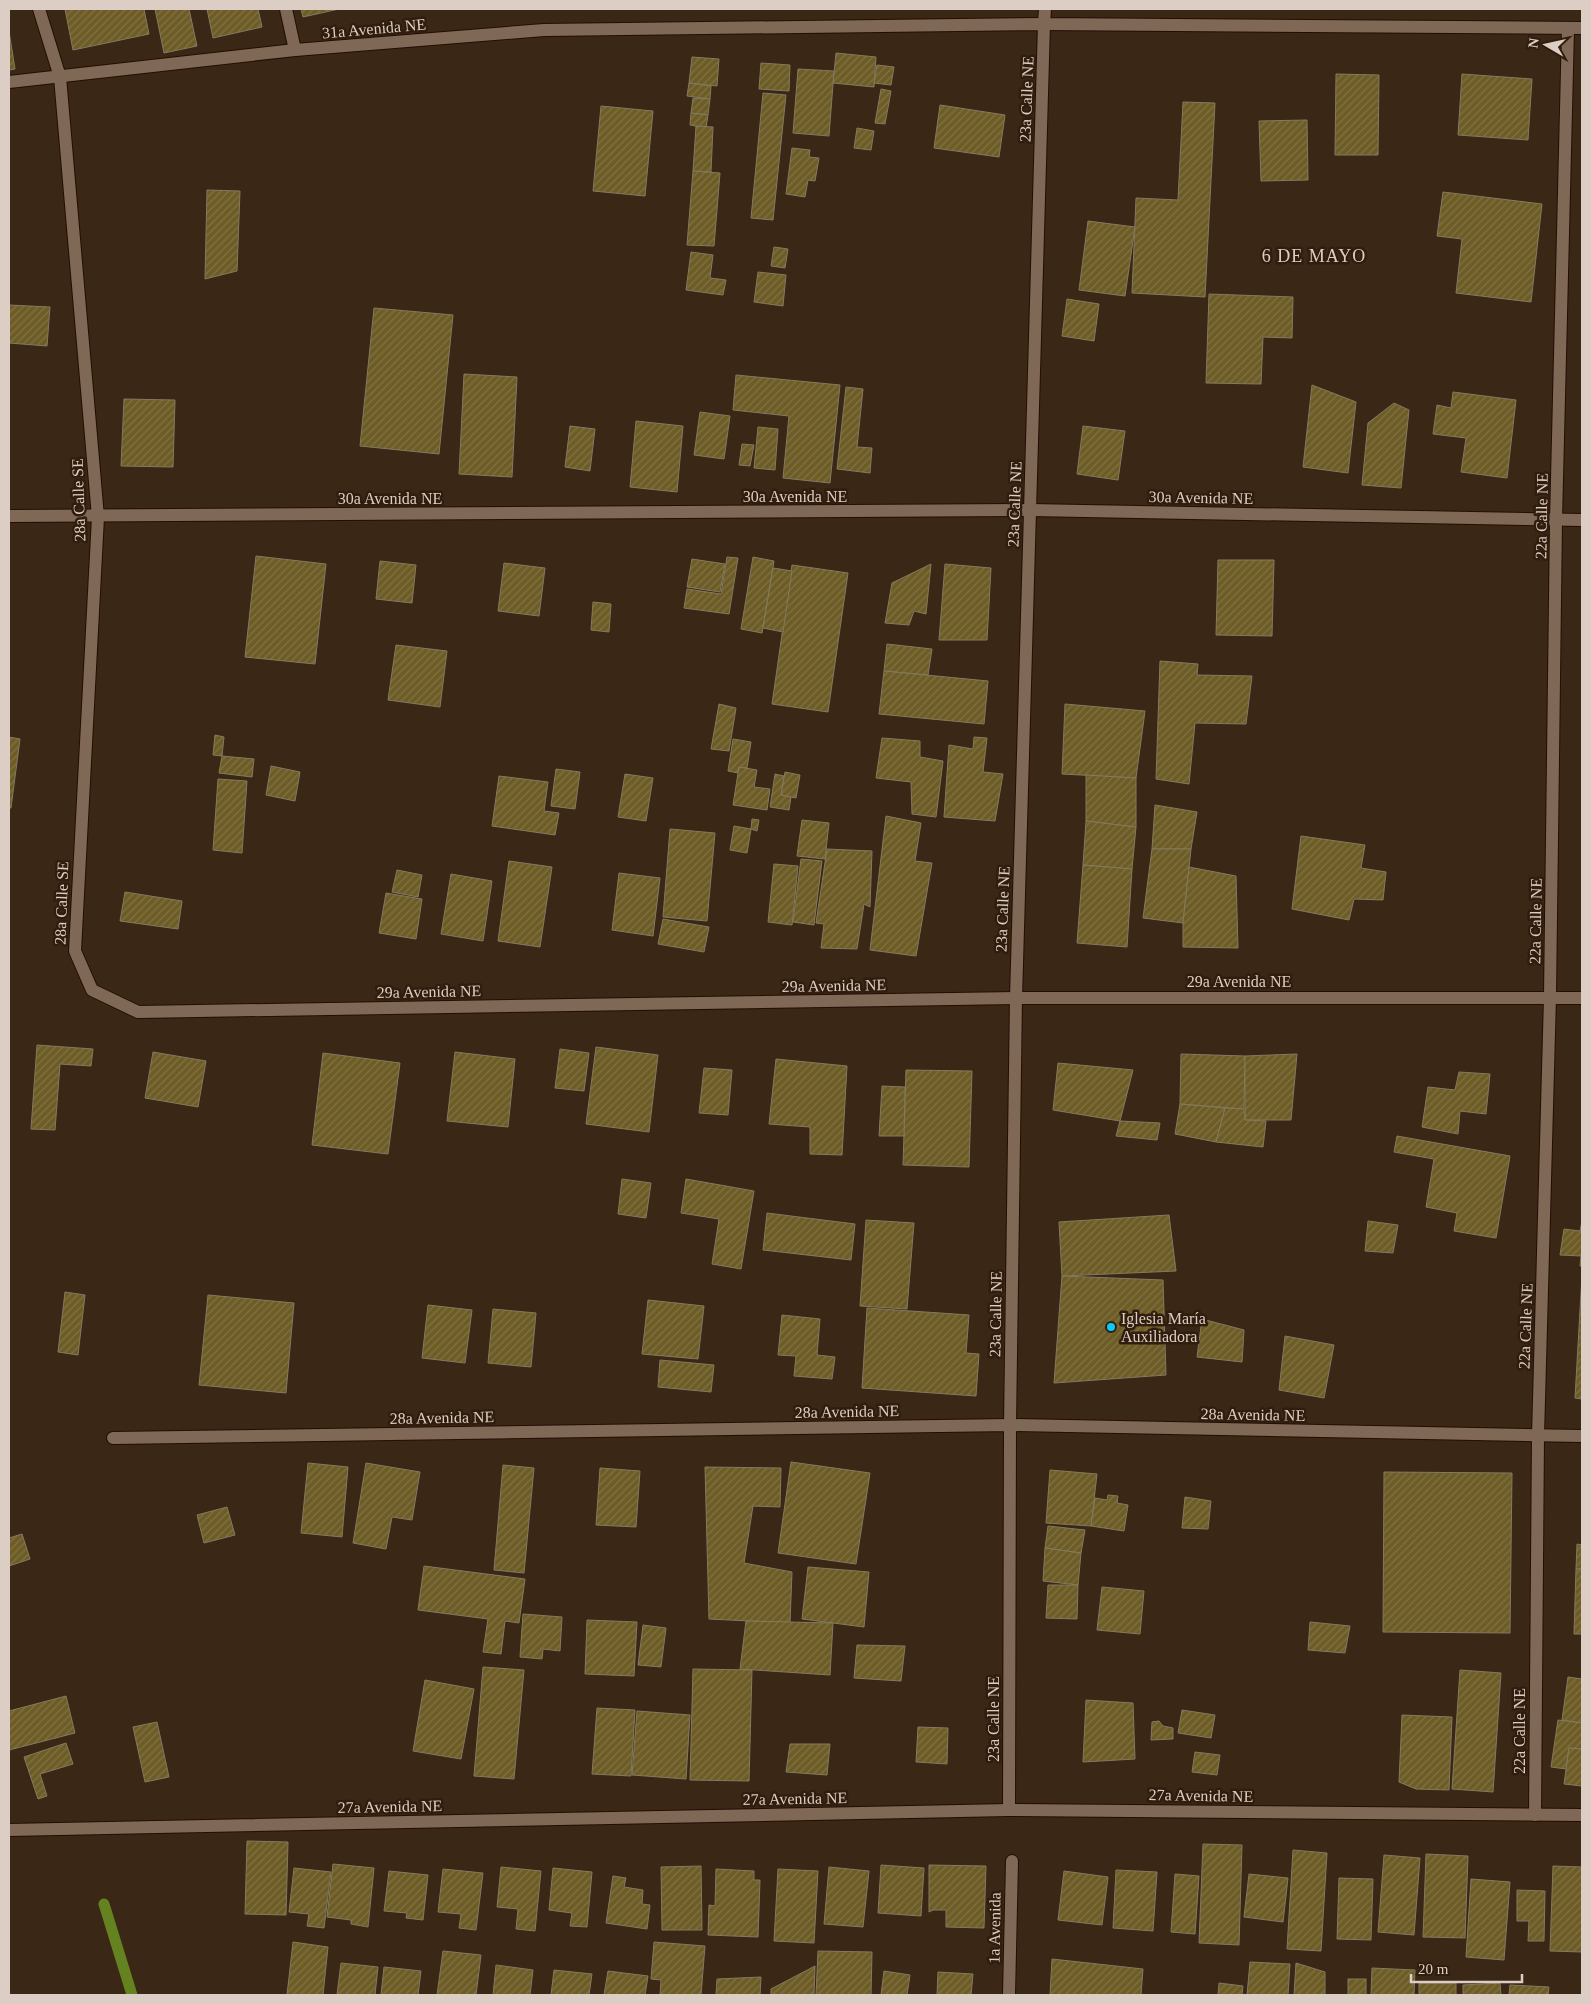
<svg xmlns="http://www.w3.org/2000/svg" width="1591" height="2004" viewBox="0 0 1591 2004" font-family="Georgia,serif">
<style>
.lines{fill:none;stroke-linecap:round;stroke-linejoin:round}
.stream{stroke:#658220;stroke-width:11}
.building{fill:url(#building-hatch);stroke:#837b5f}
.minor-casing{stroke:#220f02;stroke-width:14}
.tertiary-casing{stroke:#220f02;stroke-width:14}
.minor{stroke:#806856;stroke-width:12}
.tertiary{stroke:#806856;stroke-width:12}
.poi-dot{fill:#09cafa;stroke:#311d0d;stroke-width:2}
.labels{text-anchor:middle;stroke-width:5;stroke-linejoin:round;paint-order:stroke}
.street-label{font-size:16px;fill:#dccec4;stroke:#311d0d}
.poi-label{font-size:16px;fill:#dccec4;stroke:#311d0d;text-anchor:start}
.neighbourhood-label{font-size:18px;letter-spacing:1px;fill:#dccec4;stroke:#311d0d}
</style>
<defs>
<pattern id="building-hatch" width="6" height="6" patternUnits="userSpaceOnUse" patternTransform="scale(1.25)"><rect width="6" height="6" fill="#6d5c26"/><path d="M-1 1l2-2M0 6l6-6M5 7l2-2" fill="none" stroke="#817244"/></pattern>
</defs>
<rect width="100%" height="100%" fill="#3b2716"/>
<g class="lines">
<polyline class="stream" points="104,1904 132,1995"/>
</g>
<g class="building">
<polygon points="65,9 144,9 149,34 73,50"/>
<polygon points="155,9 189,9 197,46 164,53"/>
<polygon points="207,9 258,9 262,27 213,38"/>
<polygon points="301,9 339,9 303,17"/>
<polygon points="9,31 15,69 9,70"/>
<polygon points="836,53 876,57 874,87 833,83"/>
<polygon points="692,57 719,59 717,86 689,83"/>
<polygon points="761,63 790,65 789,91 759,89"/>
<polygon points="877,65 894,67 891,85 874,83"/>
<polygon points="798,69 834,71 829,136 793,133"/>
<polygon points="1336,74 1379,75 1378,155 1335,155"/>
<polygon points="1462,74 1532,79 1528,140 1458,135"/>
<polygon points="689,83 711,86 710,99 687,96"/>
<polygon points="881,89 891,91 885,124 875,123"/>
<polygon points="763,93 786,95 773,220 751,218"/>
<polygon points="693,98 710,99 708,115 691,113"/>
<polygon points="1183,102 1215,103 1205,297 1132,293 1136,198 1178,200"/>
<polygon points="940,105 1005,115 999,157 934,148"/>
<polygon points="601,106 653,111 645,196 593,191"/>
<polygon points="691,113 708,115 706,128 690,125"/>
<polygon points="1307,120 1308,180 1261,181 1259,121"/>
<polygon points="696,126 713,127 711,172 693,171"/>
<polygon points="857,128 874,131 871,150 854,148"/>
<polygon points="792,148 810,150 809,157 819,158 815,181 808,180 805,197 786,194"/>
<polygon points="693,171 720,173 714,246 687,245"/>
<polygon points="207,190 240,191 237,271 205,279"/>
<polygon points="1443,192 1542,204 1531,302 1456,293 1462,239 1437,236"/>
<polygon points="1088,221 1135,227 1125,296 1079,290"/>
<polygon points="774,247 788,249 785,268 771,266"/>
<polygon points="691,252 713,255 710,278 726,280 723,295 686,290"/>
<polygon points="758,272 786,275 783,306 754,302"/>
<polygon points="1209,294 1293,297 1292,338 1263,337 1261,384 1206,383"/>
<polygon points="1067,299 1099,304 1094,341 1062,336"/>
<polygon points="9,305 50,307 47,346 9,343"/>
<polygon points="374,308 453,315 439,454 360,446"/>
<polygon points="464,374 517,377 512,477 459,474"/>
<polygon points="736,375 840,385 830,483 783,478 789,416 733,410"/>
<polygon points="1312,385 1356,402 1348,473 1303,467"/>
<polygon points="846,387 863,389 857,447 872,448 870,473 837,469"/>
<polygon points="1453,392 1516,400 1507,478 1461,472 1466,438 1433,434 1437,405 1451,408"/>
<polygon points="124,399 175,400 173,467 121,466"/>
<polygon points="1394,403 1409,410 1401,488 1362,485 1368,423"/>
<polygon points="700,412 730,416 724,459 694,455"/>
<polygon points="636,421 683,426 677,492 630,487"/>
<polygon points="570,426 595,429 590,471 565,467"/>
<polygon points="1083,426 1125,431 1118,480 1077,474"/>
<polygon points="758,427 778,429 775,470 754,468"/>
<polygon points="742,444 754,445 750,466 739,465"/>
<polygon points="256,556 326,564 315,664 245,657"/>
<polygon points="727,557 738,558 729,614 684,608 687,589 721,594"/>
<polygon points="753,557 774,561 762,633 741,629"/>
<polygon points="692,559 725,564 720,592 687,587"/>
<polygon points="1218,560 1274,560 1272,636 1216,635"/>
<polygon points="380,561 416,565 412,603 376,599"/>
<polygon points="504,563 545,568 539,616 498,611"/>
<polygon points="931,564 926,614 914,611 909,625 885,623 892,583"/>
<polygon points="945,564 991,568 987,640 939,640"/>
<polygon points="792,565 848,573 828,712 772,704"/>
<polygon points="773,568 792,571 783,632 763,628"/>
<polygon points="593,602 611,604 609,632 591,630"/>
<polygon points="887,644 932,649 928,675 884,671"/>
<polygon points="396,645 447,651 440,707 388,700"/>
<polygon points="1160,661 1198,664 1197,675 1252,676 1246,724 1195,723 1189,784 1156,779"/>
<polygon points="884,671 988,681 984,724 879,714"/>
<polygon points="719,704 736,708 729,751 711,749"/>
<polygon points="1065,704 1145,711 1136,778 1062,774"/>
<polygon points="215,735 224,737 222,756 213,755"/>
<polygon points="9,737 20,739 11,808 9,808"/>
<polygon points="974,737 987,738 983,772 1003,774 995,821 944,817 949,745 973,749"/>
<polygon points="882,738 920,741 920,757 943,761 936,817 912,814 911,782 876,778"/>
<polygon points="733,739 751,742 747,768 739,767 738,773 728,771"/>
<polygon points="222,756 254,759 252,777 219,773"/>
<polygon points="271,766 300,772 295,801 266,795"/>
<polygon points="739,767 757,770 754,787 770,789 767,810 733,805"/>
<polygon points="556,769 580,772 575,809 551,806"/>
<polygon points="785,772 800,775 796,798 781,795"/>
<polygon points="625,774 653,778 646,821 618,817"/>
<polygon points="775,774 784,776 781,795 791,797 789,810 770,807"/>
<polygon points="1086,775 1136,778 1136,827 1086,821"/>
<polygon points="499,776 548,782 544,811 559,813 555,835 492,826"/>
<polygon points="218,779 247,781 242,853 213,850"/>
<polygon points="1155,805 1197,812 1191,849 1152,849"/>
<polygon points="886,816 921,823 915,861 932,863 916,956 870,950"/>
<polygon points="752,819 759,820 757,831 751,829"/>
<polygon points="802,820 829,823 825,859 797,856"/>
<polygon points="1086,821 1136,827 1132,869 1083,865"/>
<polygon points="734,826 751,829 747,853 730,850"/>
<polygon points="670,829 715,833 707,921 663,917"/>
<polygon points="1301,836 1365,845 1361,868 1386,872 1383,900 1354,899 1349,920 1292,909"/>
<polygon points="827,849 872,851 870,907 864,904 857,949 821,948 824,924 816,923"/>
<polygon points="1152,849 1191,849 1183,923 1143,918"/>
<polygon points="801,859 822,861 814,925 793,922"/>
<polygon points="509,861 552,867 540,947 498,941"/>
<polygon points="774,864 798,866 792,925 768,922"/>
<polygon points="1083,865 1132,869 1127,947 1077,943"/>
<polygon points="1189,867 1236,876 1238,948 1183,947 1183,923"/>
<polygon points="397,870 422,875 418,897 392,892"/>
<polygon points="619,873 660,878 653,936 612,930"/>
<polygon points="451,874 492,881 483,941 441,934"/>
<polygon points="125,892 182,901 178,929 120,921"/>
<polygon points="386,893 422,899 416,939 379,933"/>
<polygon points="663,919 709,927 704,952 658,944"/>
<polygon points="37,1045 93,1049 91,1066 60,1064 55,1130 31,1129"/>
<polygon points="596,1047 658,1055 649,1132 586,1124"/>
<polygon points="560,1049 589,1053 584,1091 555,1088"/>
<polygon points="153,1052 206,1061 198,1107 145,1098"/>
<polygon points="455,1052 515,1059 508,1127 447,1121"/>
<polygon points="323,1053 400,1063 388,1154 312,1145"/>
<polygon points="1181,1054 1245,1056 1244,1109 1180,1104"/>
<polygon points="1297,1054 1291,1120 1245,1120 1245,1056"/>
<polygon points="776,1059 847,1066 842,1155 810,1154 810,1127 769,1124"/>
<polygon points="1058,1063 1133,1070 1120,1121 1053,1110"/>
<polygon points="704,1068 732,1070 728,1115 699,1113"/>
<polygon points="906,1070 972,1071 969,1167 903,1165"/>
<polygon points="1459,1072 1490,1074 1486,1114 1460,1111 1458,1134 1422,1127 1428,1087 1455,1090"/>
<polygon points="882,1086 905,1087 904,1136 879,1136"/>
<polygon points="1180,1104 1225,1108 1216,1142 1175,1134"/>
<polygon points="1225,1108 1244,1109 1245,1120 1266,1121 1263,1147 1216,1142"/>
<polygon points="1120,1121 1160,1123 1157,1140 1116,1136"/>
<polygon points="1397,1136 1510,1156 1496,1238 1454,1231 1457,1213 1426,1207 1434,1159 1394,1152"/>
<polygon points="622,1179 651,1183 646,1218 618,1214"/>
<polygon points="686,1179 754,1191 741,1269 712,1264 719,1219 681,1213"/>
<polygon points="767,1213 855,1224 851,1260 763,1250"/>
<polygon points="1169,1215 1176,1271 1062,1276 1059,1222"/>
<polygon points="866,1220 914,1223 907,1309 860,1306"/>
<polygon points="1368,1221 1398,1225 1393,1253 1365,1251"/>
<polygon points="1582,1221 1582,1266 1580,1266 1581,1256 1560,1255 1564,1229 1580,1231"/>
<polygon points="1582,1275 1582,1399 1575,1398"/>
<polygon points="1062,1276 1163,1280 1166,1375 1054,1383"/>
<polygon points="65,1292 85,1295 78,1355 58,1352"/>
<polygon points="208,1295 294,1303 286,1393 199,1385"/>
<polygon points="648,1300 704,1306 698,1359 642,1354"/>
<polygon points="428,1305 472,1310 465,1363 422,1358"/>
<polygon points="867,1308 969,1315 966,1353 979,1354 976,1396 862,1388"/>
<polygon points="493,1309 536,1313 531,1367 488,1363"/>
<polygon points="782,1315 820,1319 817,1355 835,1357 832,1379 794,1376 796,1356 778,1355"/>
<polygon points="1202,1319 1244,1330 1242,1362 1197,1357"/>
<polygon points="1285,1336 1334,1345 1324,1398 1279,1390"/>
<polygon points="660,1360 714,1365 711,1392 658,1387"/>
<polygon points="791,1462 870,1473 856,1564 778,1553"/>
<polygon points="308,1463 348,1467 342,1537 301,1533"/>
<polygon points="366,1463 420,1472 412,1520 392,1517 386,1549 353,1543"/>
<polygon points="503,1465 534,1468 524,1573 494,1570"/>
<polygon points="705,1467 781,1468 780,1507 753,1506 744,1563 792,1572 790,1623 709,1619"/>
<polygon points="600,1468 640,1471 636,1527 596,1525"/>
<polygon points="1050,1470 1097,1474 1091,1526 1046,1523"/>
<polygon points="1384,1472 1512,1473 1510,1633 1383,1632"/>
<polygon points="1108,1495 1118,1496 1117,1503 1128,1505 1124,1531 1091,1526 1095,1498 1107,1500"/>
<polygon points="1185,1497 1211,1501 1208,1529 1182,1528"/>
<polygon points="227,1507 235,1535 204,1543 197,1515"/>
<polygon points="1048,1526 1085,1530 1081,1553 1045,1548"/>
<polygon points="22,1534 30,1559 9,1566 9,1538"/>
<polygon points="1577,1544 1582,1545 1582,1569 1576,1569"/>
<polygon points="1045,1548 1081,1553 1078,1585 1043,1581"/>
<polygon points="424,1566 525,1579 519,1623 505,1621 501,1654 483,1652 488,1619 418,1610"/>
<polygon points="808,1567 869,1572 864,1627 802,1619"/>
<polygon points="1576,1569 1582,1569 1582,1634 1574,1634"/>
<polygon points="1048,1585 1078,1585 1077,1619 1046,1618"/>
<polygon points="1102,1587 1144,1591 1140,1634 1097,1630"/>
<polygon points="523,1614 562,1617 560,1651 543,1649 542,1659 520,1657"/>
<polygon points="587,1620 637,1622 634,1676 585,1674"/>
<polygon points="746,1621 833,1623 830,1675 740,1669"/>
<polygon points="1310,1622 1350,1626 1345,1653 1308,1650"/>
<polygon points="643,1625 666,1628 661,1667 638,1665"/>
<polygon points="857,1645 905,1646 901,1681 854,1678"/>
<polygon points="483,1667 524,1670 514,1779 474,1776"/>
<polygon points="693,1669 752,1670 749,1781 690,1780"/>
<polygon points="1460,1670 1501,1673 1493,1792 1452,1789"/>
<polygon points="1568,1677 1582,1679 1582,1723 1562,1720"/>
<polygon points="425,1680 474,1689 461,1759 413,1751"/>
<polygon points="66,1696 75,1733 9,1750 9,1711"/>
<polygon points="1086,1700 1133,1703 1135,1759 1083,1762"/>
<polygon points="597,1708 635,1710 631,1776 592,1774"/>
<polygon points="1182,1710 1215,1715 1211,1738 1178,1733"/>
<polygon points="637,1711 690,1715 686,1779 632,1775"/>
<polygon points="1402,1715 1452,1717 1449,1790 1416,1789 1399,1782"/>
<polygon points="1558,1720 1582,1723 1582,1749 1569,1748 1566,1769 1551,1767"/>
<polygon points="1159,1721 1163,1726 1173,1728 1173,1739 1151,1740 1152,1722"/>
<polygon points="157,1722 169,1777 145,1782 133,1727"/>
<polygon points="918,1727 948,1728 947,1764 916,1762"/>
<polygon points="66,1743 73,1764 40,1774 47,1796 38,1799 24,1757"/>
<polygon points="790,1744 830,1744 827,1775 786,1772"/>
<polygon points="1569,1748 1582,1749 1582,1786 1564,1784"/>
<polygon points="1195,1752 1220,1755 1217,1775 1192,1772"/>
<polygon points="247,1841 288,1842 286,1915 245,1914"/>
<polygon points="1203,1844 1242,1845 1239,1945 1199,1943"/>
<polygon points="1293,1850 1327,1853 1321,1951 1287,1949"/>
<polygon points="1426,1854 1468,1856 1465,1938 1423,1937"/>
<polygon points="1384,1855 1420,1858 1414,1935 1378,1932"/>
<polygon points="333,1864 374,1868 368,1927 351,1924 351,1920 327,1917"/>
<polygon points="881,1865 924,1868 921,1916 878,1913"/>
<polygon points="929,1865 986,1866 984,1928 946,1927 946,1910 933,1910 929,1912"/>
<polygon points="701,1866 702,1930 662,1930 661,1867"/>
<polygon points="1553,1866 1582,1867 1582,1952 1550,1951"/>
<polygon points="501,1867 541,1871 535,1931 516,1929 518,1909 497,1907"/>
<polygon points="829,1867 869,1871 863,1927 824,1924"/>
<polygon points="294,1868 331,1872 324,1928 307,1926 309,1914 289,1912"/>
<polygon points="553,1868 592,1872 587,1927 570,1926 572,1913 549,1910"/>
<polygon points="443,1869 483,1873 476,1930 459,1928 461,1914 438,1912"/>
<polygon points="716,1869 754,1871 754,1880 760,1880 758,1937 708,1935 709,1905 715,1906"/>
<polygon points="778,1869 818,1871 814,1943 774,1941"/>
<polygon points="1116,1870 1157,1872 1153,1931 1113,1928"/>
<polygon points="389,1871 428,1875 423,1920 406,1918 407,1913 384,1911"/>
<polygon points="1064,1871 1108,1877 1102,1925 1058,1920"/>
<polygon points="1175,1874 1199,1876 1195,1934 1171,1932"/>
<polygon points="1249,1874 1288,1878 1283,1922 1244,1917"/>
<polygon points="613,1876 626,1878 624,1887 643,1890 642,1904 650,1905 647,1929 606,1923"/>
<polygon points="1339,1878 1373,1879 1371,1940 1337,1939"/>
<polygon points="1471,1879 1510,1882 1504,1960 1466,1957"/>
<polygon points="1517,1890 1545,1891 1544,1941 1528,1941 1529,1921 1517,1921"/>
<polygon points="293,1942 328,1947 323,1995 287,1995"/>
<polygon points="654,1942 705,1946 701,1995 660,1995 661,1980 651,1979"/>
<polygon points="443,1951 481,1955 476,1995 437,1995"/>
<polygon points="818,1951 872,1952 871,1995 816,1995"/>
<polygon points="1052,1959 1143,1969 1141,1995 1050,1995"/>
<polygon points="1250,1962 1290,1964 1288,1995 1247,1995"/>
<polygon points="341,1963 378,1967 375,1995 337,1995"/>
<polygon points="1296,1963 1325,1972 1325,1995 1294,1995"/>
<polygon points="496,1965 533,1970 530,1995 493,1995"/>
<polygon points="815,1966 814,1995 771,1995 771,1989"/>
<polygon points="384,1967 421,1971 418,1995 381,1995"/>
<polygon points="1372,1968 1415,1970 1414,1995 1371,1995"/>
<polygon points="554,1970 592,1974 589,1995 551,1995"/>
<polygon points="608,1971 648,1976 645,1995 604,1995"/>
<polygon points="884,1971 910,1975 907,1995 881,1995"/>
<polygon points="938,1972 973,1974 971,1995 937,1995"/>
<polygon points="761,1977 760,1995 716,1995 717,1979"/>
<rect x="1348" y="1979" width="18" height="16"/>
<polygon points="1219,1983 1243,1986 1242,1995 1218,1995"/>
<rect x="1419" y="1983" width="37" height="12"/>
<polygon points="1500,1983 1501,1995 1463,1995 1463,1985"/>
<polygon points="1510,1985 1549,1987 1548,1995 1509,1995"/>
</g>
<g class="lines">
<defs>
<g id="minor">
<polyline points="39,9 60,77 98,517 75,951 92,990 138,1012 1016,998 1582,998"/>
<polyline points="286,9 295,50"/>
<polyline points="9,82 295,50 544,30 1044,24 1016,998 1010,1425 1009,1810"/>
<polyline points="9,516 1030,510 1582,520"/>
<polyline points="113,1438 1010,1425 1582,1436"/>
<polyline points="1535,1815 1538,1436 1550,997 1556,520 1568,28"/>
<polyline points="9,1830 1009,1810 1582,1815"/>
<polyline points="1009,1995 1012,1861"/>
</g>
<polyline id="tertiary" points="1045,9 1044,24 1582,28"/>
</defs>
<use href="#minor" class="minor-casing"/>
<use href="#tertiary" class="tertiary-casing"/>
<use href="#minor" class="minor"/>
<use href="#tertiary" class="tertiary"/>
</g>
<circle class="poi-dot" cx="1111" cy="1327" r="5"/>
<g class="labels">
<g class="street-label">
<text transform="translate(374 28) rotate(-5)" y="6">31a Avenida NE</text>
<text transform="translate(1026 99) rotate(-88)" y="6">23a Calle NE</text>
<text x="795" y="502">30a Avenida NE</text>
<text transform="translate(1201 497) rotate(1)" y="6">30a Avenida NE</text>
<text x="390" y="504">30a Avenida NE</text>
<text transform="translate(78 500) rotate(-92)" y="6">28a Calle SE</text>
<text transform="translate(1014 504) rotate(-88)" y="6">23a Calle NE</text>
<text transform="translate(1541 516) rotate(-89)" y="6">22a Calle NE</text>
<text transform="translate(61 903) rotate(-88)" y="6">28a Calle SE</text>
<text transform="translate(1002 909) rotate(-88)" y="6">23a Calle NE</text>
<text transform="translate(1535 921) rotate(-89)" y="6">22a Calle NE</text>
<text x="1239" y="987">29a Avenida NE</text>
<text transform="translate(834 985) rotate(-1)" y="6">29a Avenida NE</text>
<text transform="translate(429 991) rotate(-1)" y="6">29a Avenida NE</text>
<text transform="translate(995 1314) rotate(-89)" y="6">23a Calle NE</text>
<text transform="translate(1525 1326) rotate(-88)" y="6">22a Calle NE</text>
<text transform="translate(847 1411) rotate(-1)" y="6">28a Avenida NE</text>
<text transform="translate(1253 1414) rotate(1)" y="6">28a Avenida NE</text>
<text transform="translate(442 1417) rotate(-1)" y="6">28a Avenida NE</text>
<text transform="translate(993 1719) rotate(-90)" y="6">23a Calle NE</text>
<text transform="translate(1519 1731) rotate(-90)" y="6">22a Calle NE</text>
<text transform="translate(1201 1795) rotate(1)" y="6">27a Avenida NE</text>
<text transform="translate(795 1798) rotate(-1)" y="6">27a Avenida NE</text>
<text transform="translate(390 1806) rotate(-1)" y="6">27a Avenida NE</text>
<text transform="translate(994 1928) rotate(-89)" y="6">1a Avenida</text>
</g>
<g class="poi-label">
<text x="1121" y="1324">Iglesia María<tspan x="1121" dy="18">Auxiliadora</tspan></text>
</g>
<g class="neighbourhood-label">
<text x="1314" y="262">6 DE MAYO</text>
</g>
</g>
<rect width="1591" height="2004" fill="none" stroke="#dccec4" stroke-width="20"/>
<g transform="translate(1546 45) rotate(279)" stroke="#311d0d" stroke-width="4" paint-order="stroke">
<path d="M0-4L9 19L0 12L-9 19Z" fill="#dccec4"/>
<text y="-8" font-size="14" font-weight="bold" text-anchor="middle" fill="#dccec4">N</text>
</g>
<path d="M1411 1974v8h111v-8" fill="none" stroke="#dccec4" stroke-width="2.5"/>
<text x="1418" y="1974" font-size="15" fill="#dccec4" stroke="#311d0d" stroke-width="4" paint-order="stroke">20 m</text>
</svg>
